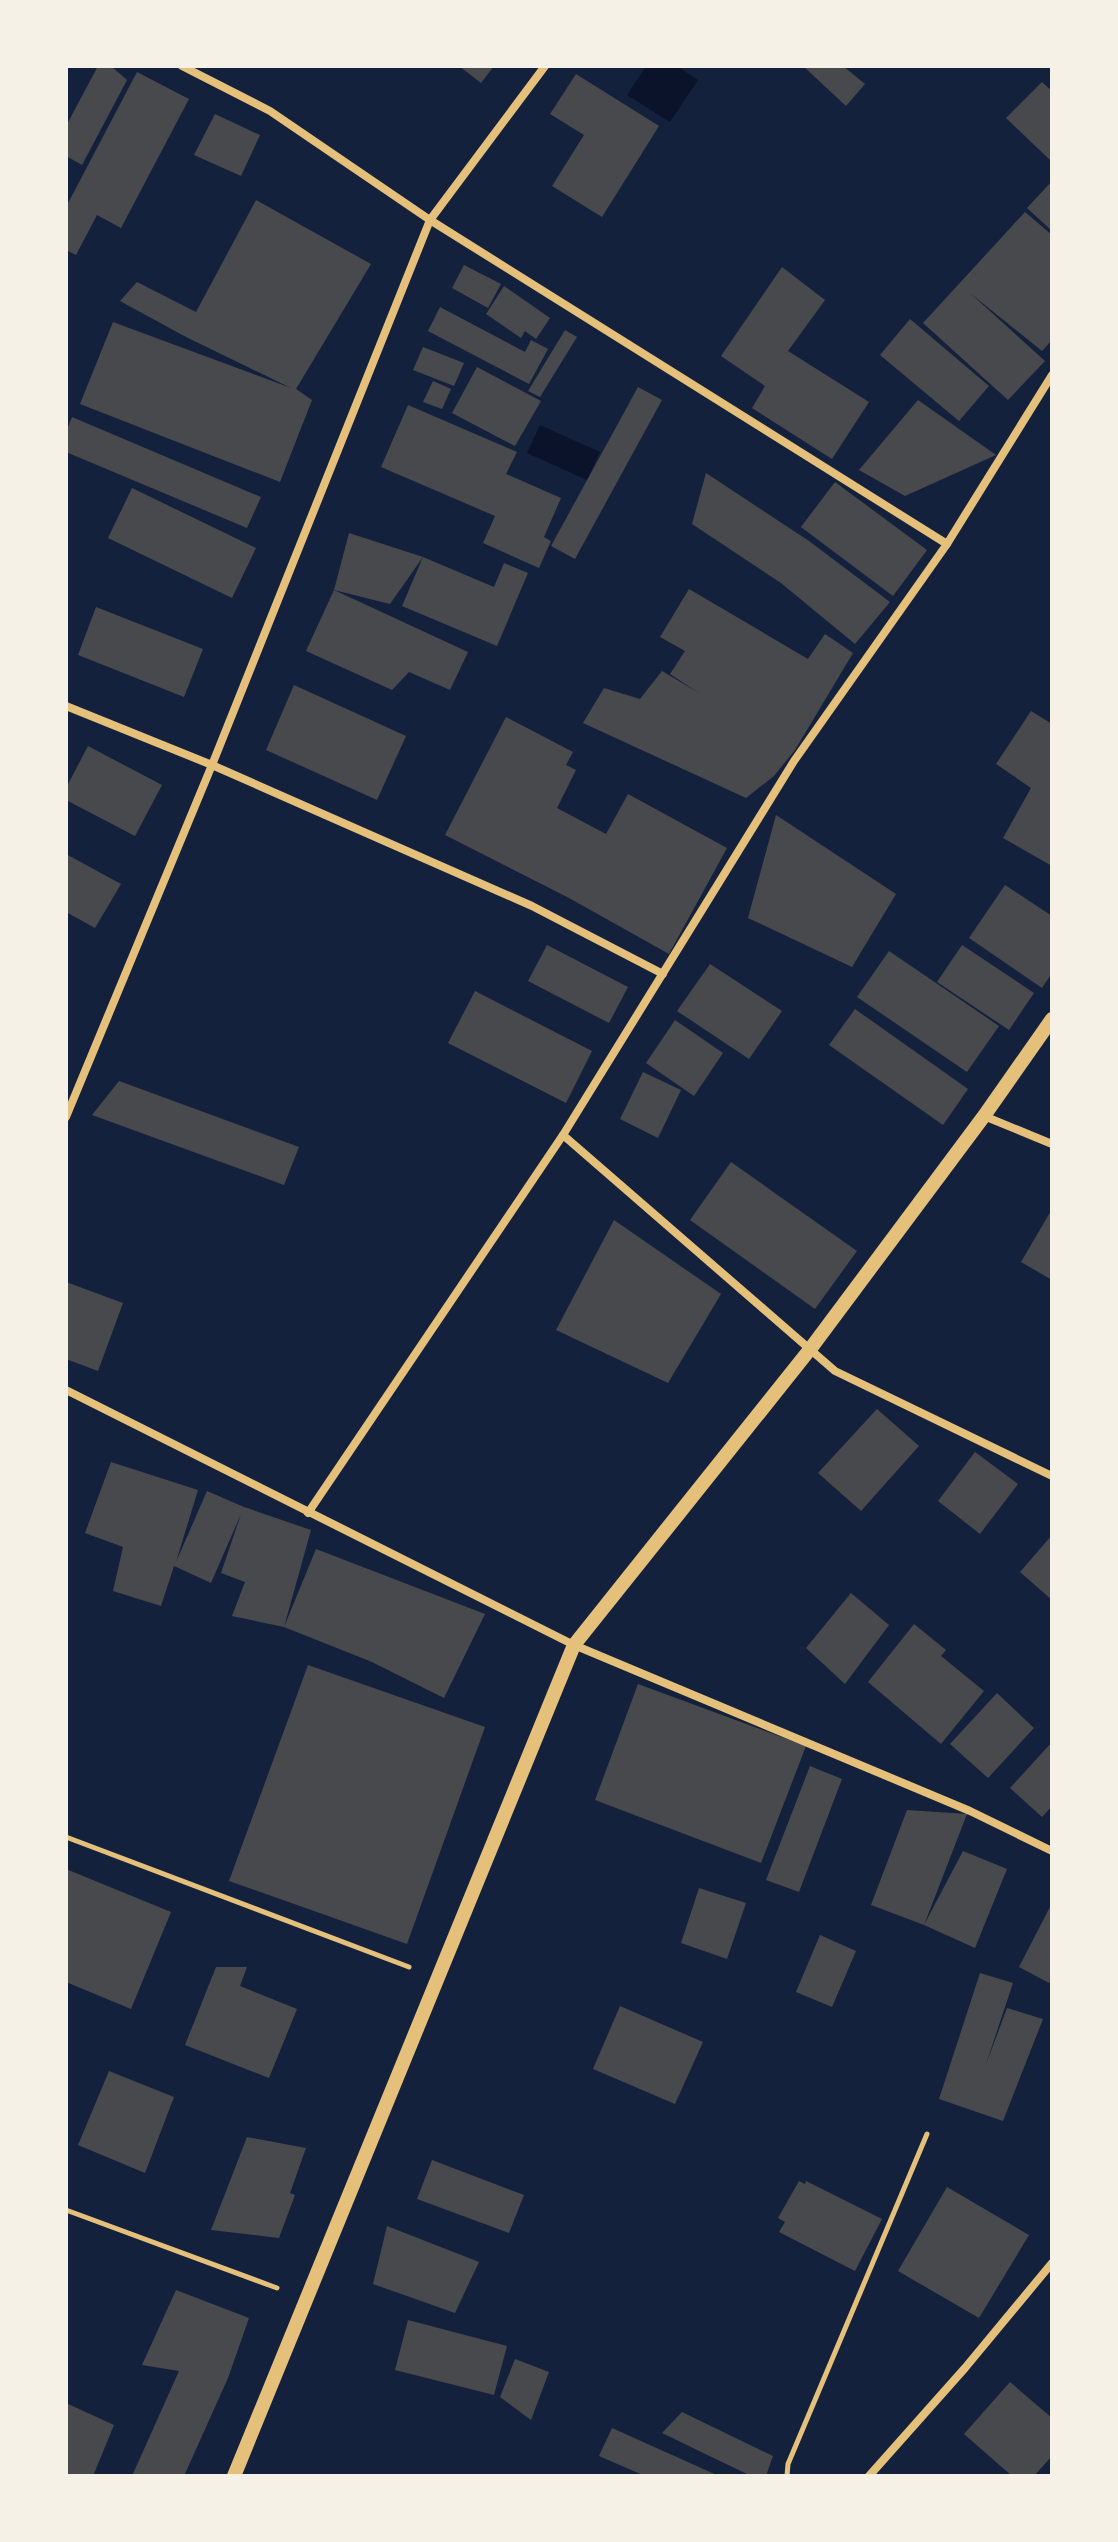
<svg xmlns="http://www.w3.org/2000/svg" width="1118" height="2542" viewBox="0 0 1118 2542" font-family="Manrope,sans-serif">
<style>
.water{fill:#0b132b}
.building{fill:#48494c}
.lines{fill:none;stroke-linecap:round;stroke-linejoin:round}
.path{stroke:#e5c07b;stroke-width:5}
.minor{stroke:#e5c07b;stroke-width:8}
.tertiary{stroke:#e5c07b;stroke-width:14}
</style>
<rect width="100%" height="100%" fill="#14213d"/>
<g class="water">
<polygon points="646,66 677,66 698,80 670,122 627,95"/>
<polygon points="540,425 600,452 587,480 527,453"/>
</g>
<g class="building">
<polygon points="98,66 111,66 127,80 82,165 66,156 66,126"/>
<polygon points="459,66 494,66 481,83"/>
<polygon points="803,66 843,66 865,84 846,106"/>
<polygon points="137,72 189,99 121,228 97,215 76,255 66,250 66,207"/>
<polygon points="576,74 659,126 602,217 552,186 584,135 550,114"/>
<polygon points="1042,82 1052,91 1052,162 1006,118"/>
<polygon points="215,114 260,135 241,176 194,155"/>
<polygon points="1052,181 1052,231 1027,208"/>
<polygon points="256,200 371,264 296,389 312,400 280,482 80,404 113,322 291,388 186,337 120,301 137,282 196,312"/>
<polygon points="1025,212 1052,235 1052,340 1042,351 970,293 1045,361 1008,400 923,323"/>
<polygon points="464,265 501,284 488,308 452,288"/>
<polygon points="782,267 825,300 788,351 869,402 832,459 752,408 765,386 721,356"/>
<polygon points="504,286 550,318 536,339 525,331 521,338 486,314"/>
<polygon points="440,307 525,352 531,340 548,349 529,384 428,331"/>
<polygon points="910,319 989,386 959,421 880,355"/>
<polygon points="565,330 577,337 540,397 528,391"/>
<polygon points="423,347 464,363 454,386 413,370"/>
<polygon points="477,367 541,401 515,446 452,413"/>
<polygon points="433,381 451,389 442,409 423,402"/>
<polygon points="638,387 662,400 575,559 551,546"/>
<polygon points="918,400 996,455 905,496 859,470"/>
<polygon points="408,405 517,452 506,474 561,498 544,537 551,541 539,568 483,543 495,516 381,467"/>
<polygon points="72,417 261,497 247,528 66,452 66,432"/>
<polygon points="706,473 809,541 890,602 855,644 781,583 692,524"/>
<polygon points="835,482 927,550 893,596 801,527"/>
<polygon points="132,488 256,548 232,598 108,538"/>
<polygon points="349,533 423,557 390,604 334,590"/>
<polygon points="423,557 494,587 504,563 528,573 497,646 402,606"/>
<polygon points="689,589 808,659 825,634 853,653 795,750 774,776 746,798 583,723 604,688 640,699 662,671 699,693 670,674 685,651 660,637"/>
<polygon points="334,590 468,652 450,690 409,672 392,690 306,651"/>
<polygon points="96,607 203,649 184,697 78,655"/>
<polygon points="294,685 406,736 377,800 266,750"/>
<polygon points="1031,711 1052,724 1052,866 1003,838 1031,788 996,764"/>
<polygon points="506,717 573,752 566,765 576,770 557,808 606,834 628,794 727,848 669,954 569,898 445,835"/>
<polygon points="88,746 162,785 135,836 66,800 66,788"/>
<polygon points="776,815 896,894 852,967 748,918"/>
<polygon points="66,854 121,884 95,928 66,912"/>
<polygon points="1005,885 1052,916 1052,973 1042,988 969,938"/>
<polygon points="547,945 628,987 609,1023 528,981"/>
<polygon points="962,945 1034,993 1009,1030 937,982"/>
<polygon points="889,951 999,1026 967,1072 857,997"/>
<polygon points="710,964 782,1011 749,1059 677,1011"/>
<polygon points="475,991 592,1051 566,1103 448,1043"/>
<polygon points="855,1009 968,1089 943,1125 829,1045"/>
<polygon points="675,1020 723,1053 694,1096 646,1063"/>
<polygon points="643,1072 681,1090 658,1138 620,1119"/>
<polygon points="119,1081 299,1147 284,1185 92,1115"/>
<polygon points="731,1162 857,1251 815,1309 690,1220"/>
<polygon points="1052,1209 1052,1280 1021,1262"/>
<polygon points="614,1220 721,1294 668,1383 556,1330"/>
<polygon points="66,1282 123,1303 98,1371 66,1359"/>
<polygon points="877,1409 919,1446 861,1511 818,1473"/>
<polygon points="975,1452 1018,1484 980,1534 938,1501"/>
<polygon points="111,1462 198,1490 176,1562 207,1491 244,1507 311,1530 284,1627 316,1549 485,1614 444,1698 372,1662 284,1627 232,1616 245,1582 221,1573 241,1514 211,1583 174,1566 161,1606 113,1591 123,1547 85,1533"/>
<polygon points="1052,1535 1052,1600 1020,1572"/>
<polygon points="851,1593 889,1625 845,1684 806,1648"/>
<polygon points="914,1624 946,1650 941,1656 984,1691 941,1744 868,1682"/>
<polygon points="308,1665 485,1727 407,1944 229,1881"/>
<polygon points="638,1684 806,1746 761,1863 595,1800"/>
<polygon points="997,1693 1034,1728 988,1778 950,1744"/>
<polygon points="1052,1742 1052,1806 1042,1817 1010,1788"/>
<polygon points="810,1766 842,1779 799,1892 766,1880"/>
<polygon points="907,1810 967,1814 924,1925 963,1851 1007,1869 975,1948 924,1925 871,1905"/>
<polygon points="66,1869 171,1912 131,2009 66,1982"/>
<polygon points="699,1888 746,1903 727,1959 681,1943"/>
<polygon points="1052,1903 1052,1977 1049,1983 1019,1967"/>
<polygon points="820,1935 856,1951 832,2007 796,1992"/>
<polygon points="216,1967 247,1967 240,1986 297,2009 269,2078 185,2045"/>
<polygon points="980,1973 1013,1983 985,2067 1007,2008 1043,2019 1003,2121 939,2099"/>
<polygon points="620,2006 703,2042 675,2104 593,2069"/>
<polygon points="109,2071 174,2097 145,2173 78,2145"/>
<polygon points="247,2137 306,2148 290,2193 295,2195 279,2238 211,2230"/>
<polygon points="432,2160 524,2195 509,2233 417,2199"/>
<polygon points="799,2181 805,2184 806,2181 882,2219 855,2271 779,2232 785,2222 778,2218"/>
<polygon points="947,2187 1029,2235 979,2318 898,2271"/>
<polygon points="387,2226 479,2262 455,2313 373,2284"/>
<polygon points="176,2290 249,2318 228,2378 184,2476 132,2476 179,2371 142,2365"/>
<polygon points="408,2320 507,2346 494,2395 395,2370"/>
<polygon points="515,2359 549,2372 531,2420 500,2397"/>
<polygon points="1010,2382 1052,2418 1052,2456 1034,2476 1012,2476 964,2434"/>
<polygon points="66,2403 114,2425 93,2476 66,2476"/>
<polygon points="682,2412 773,2456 766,2476 751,2476 662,2433"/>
<polygon points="612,2428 719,2476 645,2476 599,2456"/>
</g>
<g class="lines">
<g class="path">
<polyline points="66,1837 409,1967"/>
<polyline points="66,2210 277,2288"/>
<polyline points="787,2476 788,2464 927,2134"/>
</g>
<g class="minor">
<polyline points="182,66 270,111 430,220 947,544"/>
<polyline points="66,706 212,765 532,906 663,974"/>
<polyline points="984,1116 1052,1144"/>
<polyline points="66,1117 212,765 430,220 545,66"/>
<polyline points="563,1135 835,1371 1052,1476"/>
<polyline points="66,1390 574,1645 970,1811 1052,1851"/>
<polyline points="308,1513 563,1135 794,761 947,544 1052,375"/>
<polyline points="869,2476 965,2368 1052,2263"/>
</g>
<polyline class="tertiary" points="234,2476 574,1645 811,1348 984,1116 1052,1019"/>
</g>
<rect width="1118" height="2542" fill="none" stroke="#f6f1e7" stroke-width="136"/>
</svg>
